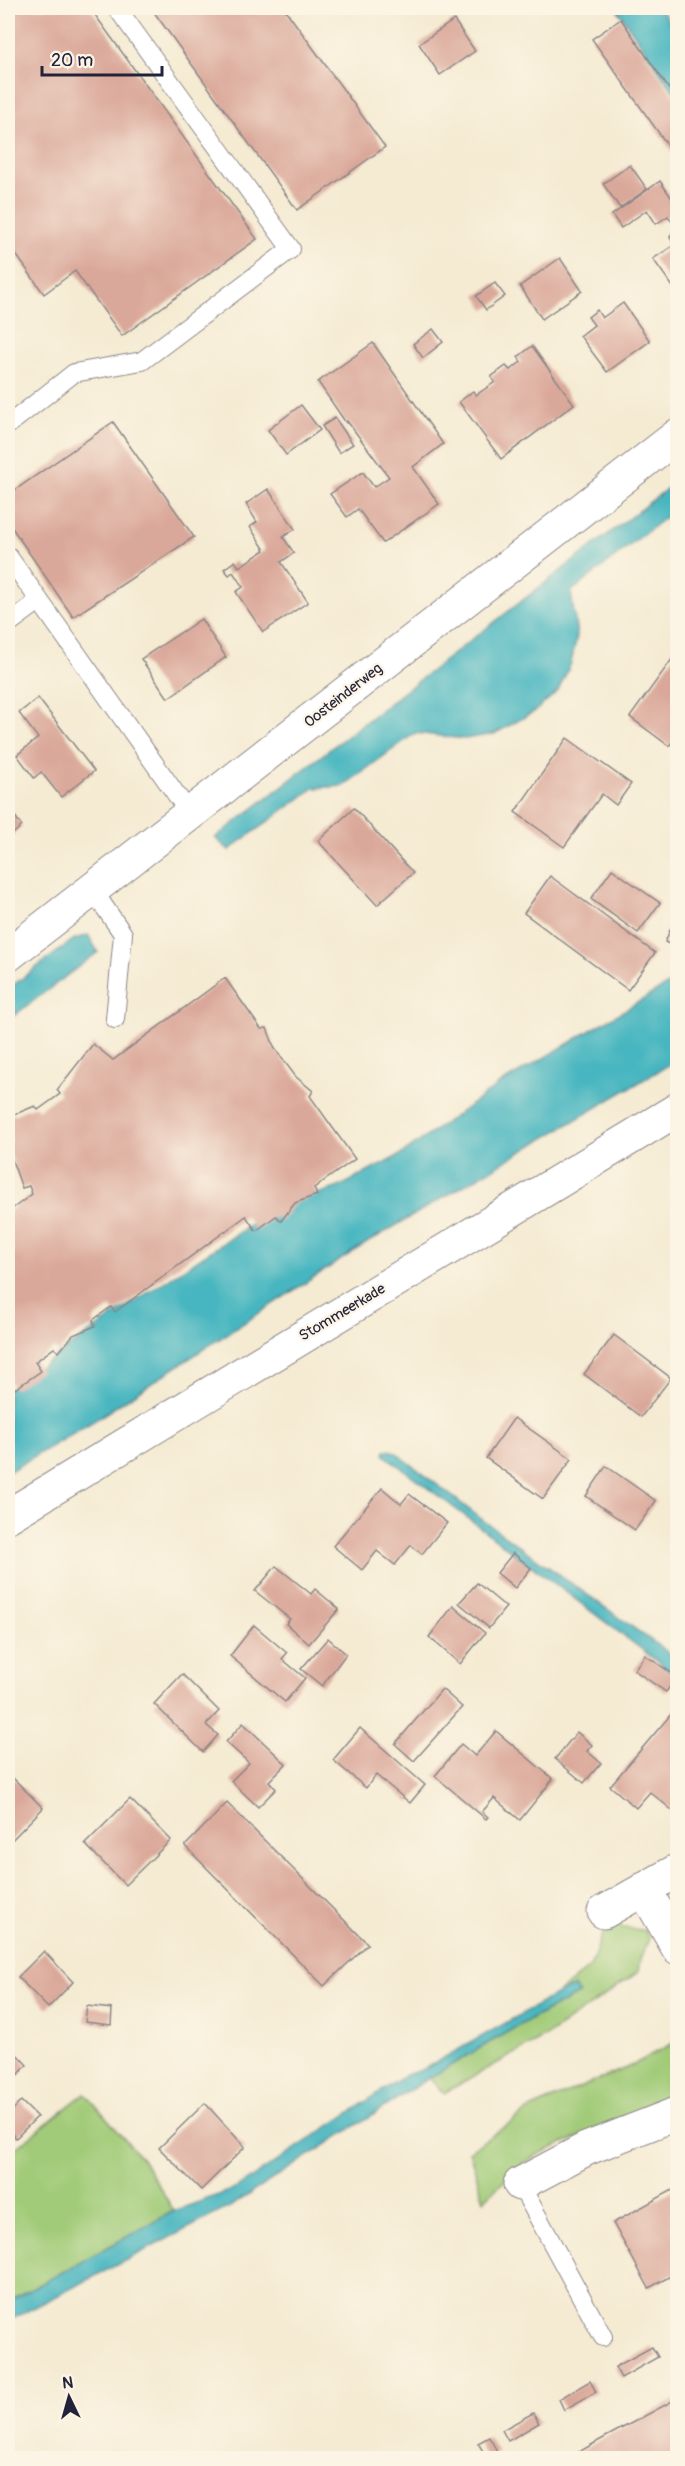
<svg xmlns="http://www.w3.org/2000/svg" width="685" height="2466" viewBox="0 0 685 2466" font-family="Pangolin,sans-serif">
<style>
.green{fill:#a1cb78;stroke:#62765a;stroke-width:1.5}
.water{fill:#47b6c0;stroke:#346c7e;stroke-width:1.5}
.building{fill:#daa89a}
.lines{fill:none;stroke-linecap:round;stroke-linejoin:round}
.lane-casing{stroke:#8c8687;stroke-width:20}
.street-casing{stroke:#8c8687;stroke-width:35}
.secondary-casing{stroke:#8c8687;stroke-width:35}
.lane{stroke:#fff;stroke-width:18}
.street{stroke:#fff;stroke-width:33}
.secondary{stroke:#fff;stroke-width:33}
.labels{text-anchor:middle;stroke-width:4.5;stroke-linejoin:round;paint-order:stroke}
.street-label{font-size:15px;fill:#22223b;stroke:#fcf5e5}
</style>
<rect width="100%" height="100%" fill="#fcf5e5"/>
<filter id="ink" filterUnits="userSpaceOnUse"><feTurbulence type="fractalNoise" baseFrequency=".0167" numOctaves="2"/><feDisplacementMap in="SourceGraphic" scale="12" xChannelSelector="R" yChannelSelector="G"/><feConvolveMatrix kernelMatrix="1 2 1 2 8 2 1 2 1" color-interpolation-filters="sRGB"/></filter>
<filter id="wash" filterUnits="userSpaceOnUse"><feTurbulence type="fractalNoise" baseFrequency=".008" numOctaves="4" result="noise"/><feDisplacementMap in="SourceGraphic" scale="24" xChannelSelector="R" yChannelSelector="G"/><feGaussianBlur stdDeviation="1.35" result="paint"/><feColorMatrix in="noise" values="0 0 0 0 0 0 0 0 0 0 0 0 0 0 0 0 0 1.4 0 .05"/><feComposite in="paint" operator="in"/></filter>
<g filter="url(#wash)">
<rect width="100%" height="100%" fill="#f5ebd3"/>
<g class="green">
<polygon points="617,1919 622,1928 644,1930 649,1939 640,1959 638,1972 548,2035 444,2093 429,2078 514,2028 579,1994 574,1987 557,1994 590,1967 606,1926"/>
<polygon points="677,2041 677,2096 539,2154 522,2164 484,2200 469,2151 532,2108 633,2065"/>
<polygon points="85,2093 142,2159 174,2211 8,2302 8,2154"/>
</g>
<g class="water">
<polygon points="616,8 660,8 677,33 677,96"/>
<polygon points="677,481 677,508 571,592 577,636 571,663 558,691 534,712 494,734 465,739 415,733 343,786 314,788 229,850 215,838"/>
<polygon points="88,935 98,952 8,1020 8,989 73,940"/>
<polygon points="677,979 677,1060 368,1242 95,1420 8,1472 8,1390 132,1303 276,1208 339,1187 402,1154 500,1084"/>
<polygon points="389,1450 395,1452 484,1521 677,1659 677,1676 387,1457 384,1454 385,1451"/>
<polygon points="574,1987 579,1994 514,2028 429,2078 231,2206 8,2321 8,2302 174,2211 235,2189 406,2075 424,2069 557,1994"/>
</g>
<g id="blocks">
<g class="building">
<polygon points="8,8 90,8 257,239 122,336 75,271 44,294 8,243"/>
<polygon points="151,8 284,8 385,147 297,210"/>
<polygon points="621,19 678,102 678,160 592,39"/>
<polygon points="454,20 475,51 440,75 419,44"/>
<polygon points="630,165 647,189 620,208 603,184"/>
<polygon points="660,181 678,207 678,294 653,259 674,245 670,237 675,226 668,216 656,224 647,210 621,228 612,215"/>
<polygon points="560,258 582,291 542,319 520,286"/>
<polygon points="495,283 505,296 486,310 476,296"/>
<polygon points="623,303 650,341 607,372 580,336 594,325 588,317 597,310 602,318"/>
<polygon points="433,329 443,342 423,358 413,344"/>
<polygon points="373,343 443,444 413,467 439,504 383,543 358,509 347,517 330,494 363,472 374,487 389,477 347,421 346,423 318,382"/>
<polygon points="532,346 574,404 501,459 459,402 473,391 476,395 495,382 491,377 506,366 510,370 521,362 518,357"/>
<polygon points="301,405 320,430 286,455 268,430"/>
<polygon points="335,418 353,444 339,453 322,426"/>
<polygon points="113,422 194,537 73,617 8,522 8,495"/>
<polygon points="268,489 295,529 283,537 294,553 281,562 308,602 263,632 236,592 243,587 233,572 229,575 224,569 235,561 239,567 265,550 250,527 257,522 246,504"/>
<polygon points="201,619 226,657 168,698 141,659"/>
<polygon points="675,655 678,657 678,734 669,746 630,717"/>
<polygon points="38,698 94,771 61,797 41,772 34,778 17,755 38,738 19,713"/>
<polygon points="567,738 631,784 616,805 602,794 564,847 515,812"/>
<polygon points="8,807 22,826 8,838"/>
<polygon points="354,808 413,873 377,905 318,841"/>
<polygon points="612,869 660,903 638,933 591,899"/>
<polygon points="550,876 655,953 628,990 524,913"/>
<polygon points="674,920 678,922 678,948 665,942"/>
<polygon points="225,978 261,1029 267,1028 275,1049 296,1077 313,1091 310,1096 355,1159 314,1188 317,1195 295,1203 281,1221 276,1216 256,1231 246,1216 115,1312 111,1307 93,1320 95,1326 73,1335 59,1352 54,1348 35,1362 41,1371 15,1389 8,1379 8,1212 32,1194 29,1186 22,1188 8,1149 8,1143 12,1141 8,1130 8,1117 35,1106 38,1110 60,1094 57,1090 93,1044 113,1060"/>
<polygon points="614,1335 671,1378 641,1417 584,1374"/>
<polygon points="514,1418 572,1459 543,1499 486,1458"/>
<polygon points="606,1466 656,1501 635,1530 586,1496"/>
<polygon points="382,1488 401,1504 409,1494 447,1523 422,1554 411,1545 395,1565 377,1551 362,1570 333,1546"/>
<polygon points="513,1553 531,1568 515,1588 497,1573"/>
<polygon points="276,1566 311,1594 315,1589 339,1609 309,1644 286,1624 290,1619 255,1591"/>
<polygon points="477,1583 506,1607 489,1628 459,1603"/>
<polygon points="453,1606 485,1633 460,1664 429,1637"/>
<polygon points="254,1625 287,1653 282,1659 305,1678 285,1702 230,1656"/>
<polygon points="328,1638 346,1654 322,1686 301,1669"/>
<polygon points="645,1655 677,1677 666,1692 634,1670"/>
<polygon points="182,1674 219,1711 206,1725 218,1735 203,1752 154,1704"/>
<polygon points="442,1689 462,1707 414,1761 395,1744"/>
<polygon points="678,1706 678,1815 650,1792 636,1808 610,1786"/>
<polygon points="243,1723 286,1764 269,1781 276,1789 258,1807 231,1781 249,1763 226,1742"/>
<polygon points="360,1728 425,1785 410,1803 376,1775 366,1788 333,1760"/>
<polygon points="496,1731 553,1779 520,1820 494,1798 482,1812 488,1817 486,1819 435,1776 461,1744 475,1756"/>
<polygon points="577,1732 592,1745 587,1751 601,1763 584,1783 555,1759"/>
<polygon points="8,1773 43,1808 8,1844"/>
<polygon points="130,1799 171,1840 125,1885 85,1844"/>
<polygon points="227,1803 368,1944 324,1986 185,1846"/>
<polygon points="44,1951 73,1982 48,2008 18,1977"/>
<polygon points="87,2006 112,2009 111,2025 85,2022"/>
<polygon points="8,2045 27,2065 8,2086"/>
<polygon points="21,2101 37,2117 16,2138 8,2130 8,2115"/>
<polygon points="205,2103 245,2147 201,2190 159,2148"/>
<polygon points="678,2187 678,2272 649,2288 613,2223"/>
<polygon points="652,2347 658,2357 621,2378 615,2367"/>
<polygon points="590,2381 596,2392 564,2410 559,2399"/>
<polygon points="678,2398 678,2458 568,2458 602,2439"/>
<polygon points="533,2413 539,2423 508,2441 502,2430"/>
<polygon points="489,2437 498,2453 487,2458 478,2443"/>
</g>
</g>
</g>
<g filter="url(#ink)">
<use href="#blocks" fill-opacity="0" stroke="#8c8687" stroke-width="1.5"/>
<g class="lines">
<defs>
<g id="lane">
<polyline points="8,425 74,373 142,361 291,249 117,8"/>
<polyline points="8,556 190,814"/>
<polyline points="8,624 39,601"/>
<polyline points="92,889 123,934 115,1019"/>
<polyline points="520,2184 603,2337"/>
</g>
<g id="street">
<polyline points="8,1516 678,1109"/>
<polyline points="644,1889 678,1948"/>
<polyline points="604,1912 678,1870"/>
<polyline points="520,2184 586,2149 678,2113"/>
</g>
<polyline id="secondary" points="8,955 678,435"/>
</defs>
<use href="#lane" class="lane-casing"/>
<use href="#street" class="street-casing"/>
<use href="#secondary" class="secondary-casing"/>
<use href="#lane" class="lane"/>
<use href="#street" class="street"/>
<use href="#secondary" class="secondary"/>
</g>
</g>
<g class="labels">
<g class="street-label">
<text transform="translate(343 695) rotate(-38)" y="5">Oosteinderweg</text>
<text transform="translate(342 1312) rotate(-31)" y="5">Stommeerkade</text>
</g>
</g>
<rect width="685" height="2466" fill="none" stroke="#fcf5e5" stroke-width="30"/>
<g transform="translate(69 2397) rotate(355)" stroke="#fcf5e5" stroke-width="4.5" paint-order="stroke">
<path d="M0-4.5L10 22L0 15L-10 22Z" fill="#22223b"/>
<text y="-9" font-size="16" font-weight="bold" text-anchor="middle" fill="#22223b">N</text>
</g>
<path d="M42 66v9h120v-9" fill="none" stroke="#22223b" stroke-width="3"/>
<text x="51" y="66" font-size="18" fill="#22223b" stroke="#fcf5e5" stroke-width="4.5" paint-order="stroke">20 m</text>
</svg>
